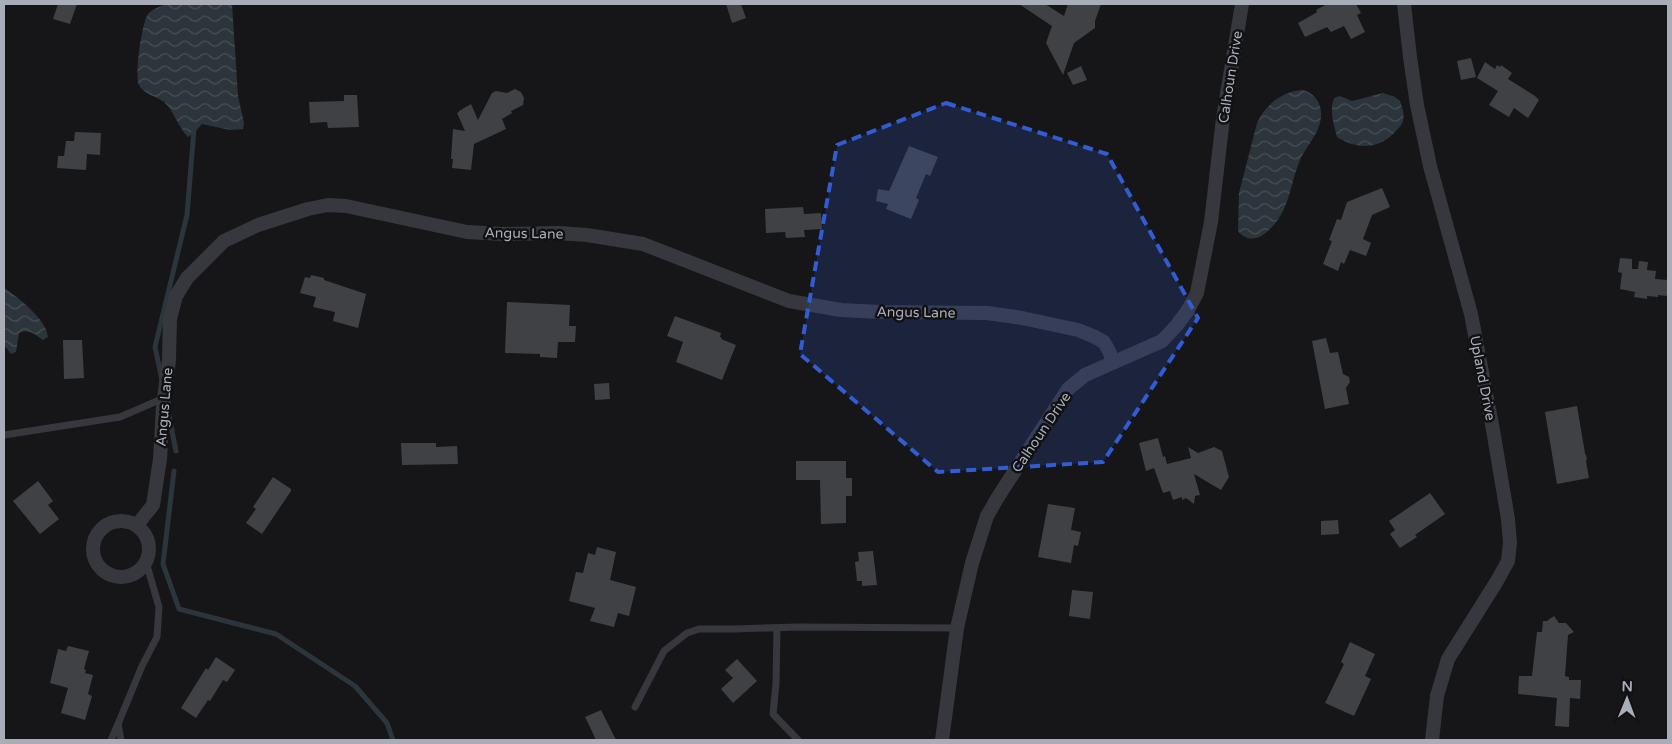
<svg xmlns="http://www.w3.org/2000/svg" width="1672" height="744" viewBox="0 0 1672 744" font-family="'Varela Round',sans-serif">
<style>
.water{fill:url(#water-waves)}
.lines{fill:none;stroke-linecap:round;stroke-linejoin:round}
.stream{stroke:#2c353c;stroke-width:5}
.building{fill:#404145}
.lane{stroke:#37383d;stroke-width:7}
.street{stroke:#37383d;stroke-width:14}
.marked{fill:#325cd3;fill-opacity:0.2;stroke:#325cd3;stroke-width:4;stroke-dasharray:10 6;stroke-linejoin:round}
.labels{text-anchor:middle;stroke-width:5;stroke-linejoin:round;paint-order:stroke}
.street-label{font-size:14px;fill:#a8adb8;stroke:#111113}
</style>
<defs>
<pattern id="water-waves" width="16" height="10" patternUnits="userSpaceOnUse" patternTransform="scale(1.25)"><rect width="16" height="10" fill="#2c353c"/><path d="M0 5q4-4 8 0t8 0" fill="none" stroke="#485056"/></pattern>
</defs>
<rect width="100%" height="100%" fill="#161618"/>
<g class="water">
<path d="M165,4h67l6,92 6,27 -1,6 -13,1 -28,-6 -8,9 -6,4c-10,-10 -14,-26 -24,-35 -8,-6 -21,-8 -25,-17 -5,-9 3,-63 9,-71 4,-5 12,-7 17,-10z"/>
<path d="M1303,90c11,3 19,13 18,26 -1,17 -14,29 -21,44 -7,16 -9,35 -17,51 -8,16 -29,40 -45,20l1,-38 18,-70c8,-18 25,-32 46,-33z"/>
<path d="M1383,93l12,4 5,4c2,6 5,14 3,20 -1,4 -6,9 -9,12 -16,17 -39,16 -57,4 -3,-13 -8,-26 -3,-39l6,-2 12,5z"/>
<path d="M4,288c14,9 43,32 44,49l-5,3c-9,-6 -13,-11 -24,-7l-3,19 -5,2 -7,-9z"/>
</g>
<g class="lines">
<g class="stream">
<polyline points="162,380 155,347 187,215 194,129"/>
<polyline points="168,411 176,451"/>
<polyline points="174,471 163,564 179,609 276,634 355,686 387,723 393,740"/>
</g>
</g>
<g class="building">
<polygon points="58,4 77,4 70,24 53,19"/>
<polygon points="726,4 741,4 746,18 732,23"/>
<polygon points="1019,4 1045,4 1064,16 1068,4 1101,4 1095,21 1095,28 1074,43 1063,75 1046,43 1052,26"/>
<polygon points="1327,4 1356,4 1361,13 1357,15 1365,32 1351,39 1344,26 1331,32 1327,27 1305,37 1298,23 1314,14 1317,12 1316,10"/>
<polygon points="1471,58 1476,77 1461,80 1457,61"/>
<polygon points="1485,62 1495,69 1497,65 1500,67 1501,65 1512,73 1508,79 1535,96 1539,100 1528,118 1514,108 1509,117 1489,105 1498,91 1477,78"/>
<polygon points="1081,66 1087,80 1073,85 1067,73"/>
<polygon points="515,89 521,92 524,98 523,105 511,111 512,113 502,119 506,129 474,144 471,170 452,168 453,159 451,159 453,129 465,131 457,113 459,112 459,111 471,104 478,120 492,93 496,91 507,93"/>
<polygon points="344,95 357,95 359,127 328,128 327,122 310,123 309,102 344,101"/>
<polygon points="75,132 101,133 100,155 87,154 86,170 57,168 58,156 64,156 66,141 74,141"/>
<polygon points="909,146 938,157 930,176 926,174 916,198 919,200 911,219 886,209 888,204 876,201 878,189 889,191"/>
<polygon points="1382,188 1390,207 1372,215 1363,239 1371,243 1366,256 1350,250 1344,264 1341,262 1338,271 1323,264 1332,241 1329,240 1337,219 1341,220 1347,202"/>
<polygon points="803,207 804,214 821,213 822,229 804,230 805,237 786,238 785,232 766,233 765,209"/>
<polygon points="1620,258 1632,259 1632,269 1638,269 1639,261 1648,262 1647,270 1656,271 1655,279 1668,280 1667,296 1658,295 1658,297 1647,296 1647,299 1634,297 1635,292 1620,289 1622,273 1618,272"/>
<polygon points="311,275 324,278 324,280 366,294 358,328 333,321 335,312 313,307 316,297 300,293 305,277 310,278"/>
<polygon points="507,302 570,305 569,326 576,326 575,342 558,342 557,358 540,357 540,354 505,353"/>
<polygon points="675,316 721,333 720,337 722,338 721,339 736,345 722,380 676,362 683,342 667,336"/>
<polygon points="1326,338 1330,353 1338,352 1343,374 1349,377 1350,382 1346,388 1349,404 1325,409 1312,341"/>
<polygon points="63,340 82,340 84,378 64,379"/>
<polygon points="609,383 610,399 595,400 594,384"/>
<polygon points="1577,406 1585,453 1587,459 1586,461 1589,478 1557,484 1545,412"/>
<polygon points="1158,438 1163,457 1165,456 1167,464 1191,458 1188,447 1198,453 1214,447 1222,451 1229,477 1221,490 1194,474 1200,495 1195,496 1194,504 1186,498 1182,500 1182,497 1173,500 1170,491 1163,493 1154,468 1146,471 1139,443"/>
<polygon points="401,443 436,443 436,447 457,446 458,464 402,465"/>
<polygon points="796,461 846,461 846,478 852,478 852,496 846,496 846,523 821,524 820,480 796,480"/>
<polygon points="273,477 291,489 291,491 262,534 246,523 256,509 253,507"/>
<polygon points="38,481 53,501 48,505 59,519 40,534 13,501"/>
<polygon points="1430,493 1445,514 1415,535 1417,537 1400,548 1390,534 1395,530 1389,521"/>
<polygon points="1048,504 1075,508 1071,530 1081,532 1078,546 1074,545 1071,563 1038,557"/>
<polygon points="1338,520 1339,534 1321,535 1321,521"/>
<polygon points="597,547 616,552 610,580 636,587 629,616 618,613 614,627 590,621 595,608 569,601 576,572 583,573 588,553 595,555"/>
<polygon points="873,551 877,585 862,586 862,581 857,581 855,562 859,561 858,552"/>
<polygon points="1072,590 1093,592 1090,619 1069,616"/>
<polygon points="1554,616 1559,623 1566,623 1574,632 1568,635 1565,676 1569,677 1569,680 1581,680 1580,699 1570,698 1569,727 1555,726 1557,698 1518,694 1519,676 1532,676 1537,632 1542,632 1543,621 1547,621"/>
<polygon points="1350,642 1375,654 1365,676 1371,679 1354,716 1325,703 1344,664 1341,662"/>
<polygon points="68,646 89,651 84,669 86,670 85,673 93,675 88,694 92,696 85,720 61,713 68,688 50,683 58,649 66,651"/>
<polygon points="216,657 235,670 227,682 223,680 210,701 208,700 196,718 181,708 206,668 208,670"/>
<polygon points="737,659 757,681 733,703 721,689 733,678 725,670"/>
<polygon points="601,710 616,740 596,740 589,725 585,717"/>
</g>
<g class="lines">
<g class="lane">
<polyline points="4,435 120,417 164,398"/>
<polyline points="777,628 776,684 773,714 798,740"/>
<polyline points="635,707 664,651 687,633 699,629 734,629 798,627 957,628"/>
<polyline points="118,724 142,666 157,637 159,607 146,562"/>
<polyline points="111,740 118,724 121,740"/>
</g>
<g class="street">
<polyline points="1404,4 1410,57 1417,105 1430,166 1471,314 1493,430 1508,519 1510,543 1508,561 1497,581 1448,659 1437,696 1432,740"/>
<circle cx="121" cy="549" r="28"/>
<polyline points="137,525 153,505 160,459 163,407 169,360 170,319 176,296 187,278 224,241 258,225 308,209 328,205 346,206 467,232 502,234 558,233 587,235 643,244 789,301 841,310 880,312 987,313 1022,318 1078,330 1093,336 1104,342 1110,353 1112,362"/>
<polyline points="942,740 957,628 972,563 987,516 998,497 1068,389 1085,375 1162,341 1177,325 1188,310 1197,293 1211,222 1223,118 1242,4"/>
</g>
</g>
<path class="marked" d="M946,103l161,51 91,164 -95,144 -165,10 -138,-118 37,-209z"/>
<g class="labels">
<g class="street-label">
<text transform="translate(1230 77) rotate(-81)" y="5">Calhoun Drive</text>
<text transform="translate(524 233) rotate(1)" y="5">Angus Lane</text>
<text transform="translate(916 312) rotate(1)" y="5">Angus Lane</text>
<text transform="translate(1483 378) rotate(79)" y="5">Upland Drive</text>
<text transform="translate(164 407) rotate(-85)" y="5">Angus Lane</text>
<text transform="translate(1041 432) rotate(-56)" y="5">Calhoun Drive</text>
</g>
</g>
<rect width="1672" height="744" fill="none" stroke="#a8adb8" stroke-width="10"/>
<g transform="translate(1627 699) rotate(1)" stroke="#111113" stroke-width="4" paint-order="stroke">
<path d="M0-4L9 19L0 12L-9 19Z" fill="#a8adb8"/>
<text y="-8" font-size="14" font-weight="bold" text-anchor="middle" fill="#a8adb8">N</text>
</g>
</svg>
